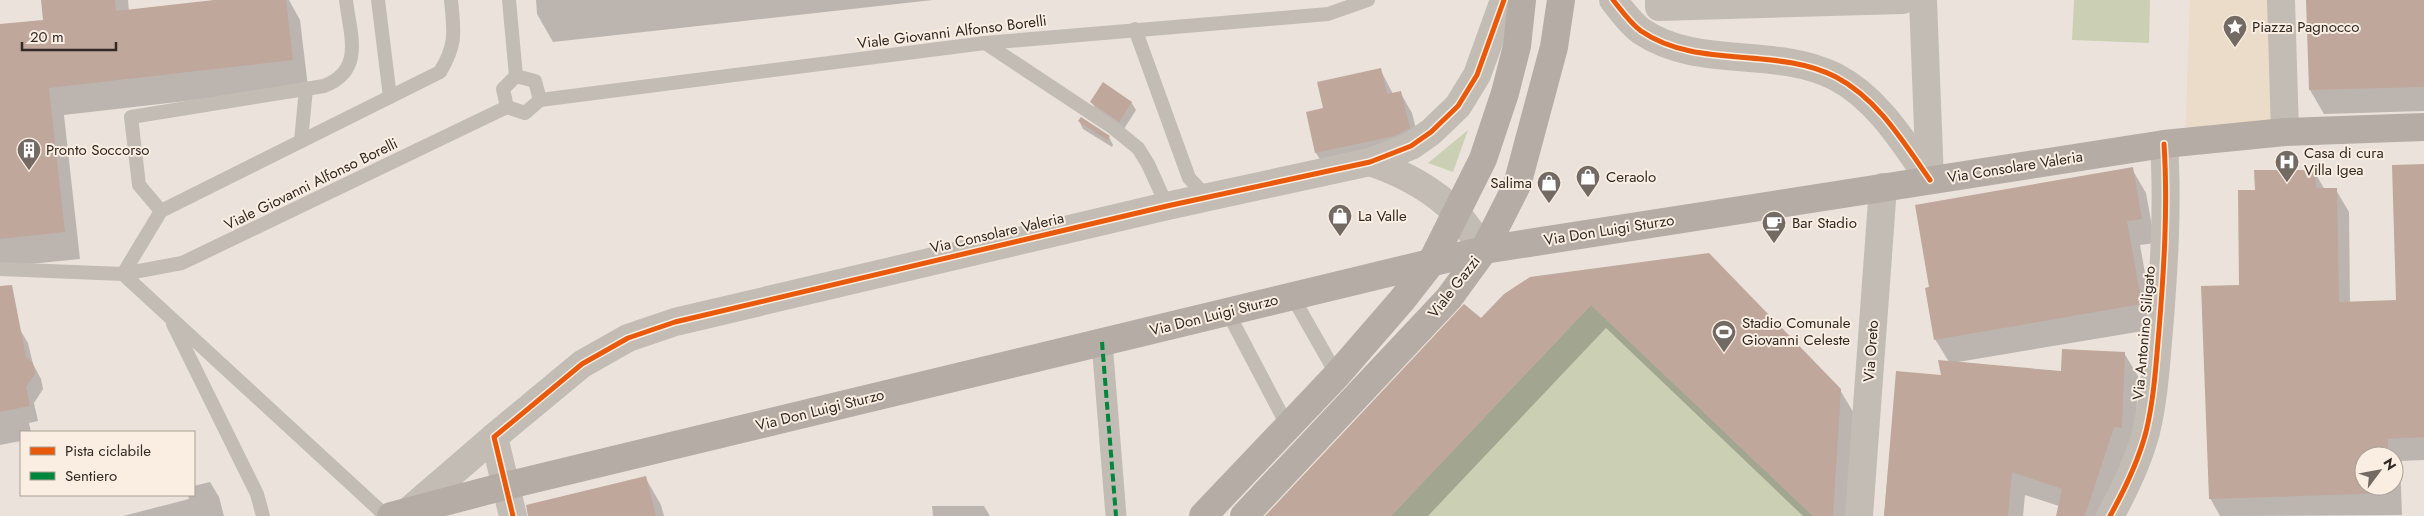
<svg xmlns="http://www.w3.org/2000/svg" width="2424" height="516" viewBox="0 0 2424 516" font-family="Jost,sans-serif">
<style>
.green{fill:#cbd0b4}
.plaza{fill:#eadcc9}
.shadow{fill:#0003;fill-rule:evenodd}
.building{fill:#bfa79c}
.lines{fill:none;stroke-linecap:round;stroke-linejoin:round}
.service{stroke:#c3bcb5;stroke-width:14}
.pedestrian{stroke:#c3bcb5;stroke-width:21}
.minor{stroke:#c3bcb5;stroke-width:28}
.secondary{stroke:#b4aca5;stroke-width:28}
.quiet{stroke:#00873e;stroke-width:4;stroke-dasharray:8 4;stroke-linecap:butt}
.cycleway-casing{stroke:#f9eee1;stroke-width:8}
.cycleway{stroke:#e8590c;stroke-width:5}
.labels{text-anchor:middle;stroke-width:4;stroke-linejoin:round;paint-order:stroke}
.poi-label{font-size:15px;fill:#332924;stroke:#f9eee1;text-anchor:start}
.street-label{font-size:15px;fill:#332924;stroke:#f9eee1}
</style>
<rect width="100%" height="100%" fill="#ebe3db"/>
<g class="green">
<polygon points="2074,0 2150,0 2149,43 2072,40"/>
<polygon points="1468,130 1453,172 1428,163"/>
<polygon points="1591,305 1813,516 1391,516"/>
</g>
<polygon class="plaza" points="2190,0 2281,0 2285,132 2185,142"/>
<g class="shadow">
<polygon points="42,0 128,0 129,11 224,0 289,0 300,20 308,87 64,115 80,259 0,267 0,26 44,21"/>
<polygon points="536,0 933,0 553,42 537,14"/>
<polygon points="2308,0 2424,0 2424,111 2324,114 2310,90"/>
<polygon points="1380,69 1393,94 1400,92 1412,113 1421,149 1328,173 1316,153 1307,113 1324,109"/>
<polygon points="1092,102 1131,102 1136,110 1124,129 1096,110"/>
<polygon points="1079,121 1109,137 1113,145 1112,147 1083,129"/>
<path d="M2424,166v294l-24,1 2,54 -182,1 -10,-18 46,-307 58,-20 11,19h11l13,22 1,91 47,-2zM2364,456h30v30h-30z"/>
<polygon points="2132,169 2146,193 2155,243 2140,245 2155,329 1958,362 2062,373 2124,353 2138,376 2135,450 2106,516 2057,516 2059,506 2025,495 2023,516 1884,516 1897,373 1942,377 1949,362 1935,339"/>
<polygon points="1531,278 1840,390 1855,415 1848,516 1803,516 1606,328 1428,516 1267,516 1481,319"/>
<polygon points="19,328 28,343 33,364 41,379 43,389 34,403 38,421 29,423 31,432 21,432 21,441 0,445 0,332"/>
<polygon points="645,477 661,505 664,516 543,516"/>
<polygon points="210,482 219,497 224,516 123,516 189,499 188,495 194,495 194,486"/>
<polygon points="932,506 984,506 990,516 933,516"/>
</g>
<g class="building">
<polygon points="41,0 115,0 116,11 214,0 286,0 293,60 49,88 65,232 0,239 0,24 43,20"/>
<polygon points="2306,0 2424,0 2424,87 2309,90"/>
<polygon points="1381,68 1387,94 1401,91 1410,128 1394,136 1315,153 1306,112 1323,108 1317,82"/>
<polygon points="1103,82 1132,102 1119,122 1090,102"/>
<polygon points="1081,117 1110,136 1107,140 1078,121"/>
<polygon points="2424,164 2424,437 2388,439 2388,456 2364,456 2364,486 2390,486 2390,493 2209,499 2201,286 2239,285 2238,190 2255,190 2254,170 2315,170 2316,188 2337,188 2339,302 2396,300 2392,165"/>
<polygon points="2133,167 2142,219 2127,221 2142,304 1934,340 1925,288 1929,287 1915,205"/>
<polygon points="1709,253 1841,389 1833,516 1813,516 1591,305 1391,516 1265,516 1464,304 1481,318 1504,294 1530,277"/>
<polygon points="12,285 26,357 33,363 35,374 26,387 30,406 0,412 0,286"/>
<polygon points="2062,349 2125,352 2122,428 2114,427 2085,516 2056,516 2062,489 2012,472 2008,516 1884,516 1896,371 1941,375 1938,360 2061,371"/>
<polygon points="646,476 656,516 528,516 526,505"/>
</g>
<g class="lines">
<g class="service">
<polyline points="378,0 390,97"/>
<polyline points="509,0 516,76"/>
<polyline points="1135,29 1189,178 1207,197"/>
<polyline points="985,43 1112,127 1138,148 1148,164 1167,206"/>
<polygon points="516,76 535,81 540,100 525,113 507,107 503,89"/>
<polyline points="540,100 985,43 1328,14 1368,0"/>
<polyline points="301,141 306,89"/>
<path d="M161,211l-22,-26 -8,-68 193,-31c41,-16 26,-51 22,-86"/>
<polyline points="0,269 123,274 182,263 507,107"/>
<path d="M123,274l38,-63 279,-139c17,-28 14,-40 11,-72"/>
<polyline points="123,274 386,516"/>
<polyline points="1292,296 1337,375"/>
<polyline points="1227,311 1288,427"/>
<polyline points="173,324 257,494 263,516"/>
</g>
<polyline class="pedestrian" points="1102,342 1116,516"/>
<g class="minor">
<path d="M1613,0c9,11 17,23 28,31 57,39 134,15 195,46 42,22 68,66 94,103"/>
<polyline points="1659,0 1659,7 1903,0"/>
<polyline points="1923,0 1930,180"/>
<polyline points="2281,0 2285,132"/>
<path d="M1370,162c32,11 62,26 86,51 10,11 19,25 28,37"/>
<polyline points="407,512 494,437"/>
<polyline points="513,516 494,437 582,364 628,338 675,322 1167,206 1370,162 1411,146 1431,132 1458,106 1477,75 1504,0"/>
<polyline points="1859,516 1883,187"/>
<path d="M2110,516c15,-27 28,-54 36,-84 8,-33 10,-68 13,-102 5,-61 9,-124 5,-186"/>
</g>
<g class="secondary">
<polyline points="391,516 505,486 1484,250 2164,144 2285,132 2424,127"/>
<polyline points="1203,516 1337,375 1402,300 1431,263 1483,159 1505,93 1517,46 1522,0"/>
<polyline points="1244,516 1449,298 1484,250 1517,185 1554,47 1561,0"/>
</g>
<polyline class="quiet" points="1102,342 1116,516"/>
<defs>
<g id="cycleway">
<path d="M1613,0c9,11 17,23 28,31 57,39 134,15 195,46 42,22 68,66 94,103"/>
<polyline points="513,516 494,437 582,364 628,338 675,322 1167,206 1370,162 1411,146 1431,132 1458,106 1477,75 1504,0"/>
<path d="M2110,516c15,-27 28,-54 36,-84 8,-33 10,-68 13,-102 5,-61 9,-124 5,-186"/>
</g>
</defs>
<use href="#cycleway" class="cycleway-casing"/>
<use href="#cycleway" class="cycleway"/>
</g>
<defs>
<symbol id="sight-pin" viewBox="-11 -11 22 30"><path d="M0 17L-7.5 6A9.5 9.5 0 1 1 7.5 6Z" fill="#736a64" stroke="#f9eee1"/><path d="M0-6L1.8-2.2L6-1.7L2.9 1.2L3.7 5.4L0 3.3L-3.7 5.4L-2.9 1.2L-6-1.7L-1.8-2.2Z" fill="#fff"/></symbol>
<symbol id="building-pin" viewBox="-11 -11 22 30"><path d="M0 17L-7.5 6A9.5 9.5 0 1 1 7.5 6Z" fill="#736a64" stroke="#f9eee1"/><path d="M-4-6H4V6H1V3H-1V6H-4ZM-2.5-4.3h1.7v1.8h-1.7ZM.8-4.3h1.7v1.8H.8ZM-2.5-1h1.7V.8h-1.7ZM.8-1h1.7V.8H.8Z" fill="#fff"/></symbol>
<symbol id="hospital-pin" viewBox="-11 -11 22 30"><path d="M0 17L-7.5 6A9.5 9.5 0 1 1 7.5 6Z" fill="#736a64" stroke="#f9eee1"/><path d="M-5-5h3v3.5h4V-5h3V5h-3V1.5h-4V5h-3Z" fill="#fff"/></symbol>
<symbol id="shop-pin" viewBox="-11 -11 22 30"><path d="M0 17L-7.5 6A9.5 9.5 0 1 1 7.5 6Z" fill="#736a64" stroke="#f9eee1"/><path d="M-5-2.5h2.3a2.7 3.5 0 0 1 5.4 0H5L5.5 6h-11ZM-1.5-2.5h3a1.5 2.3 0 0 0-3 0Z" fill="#fff"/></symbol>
<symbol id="cafe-pin" viewBox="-11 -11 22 30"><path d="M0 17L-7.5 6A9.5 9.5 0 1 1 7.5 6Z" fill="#736a64" stroke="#f9eee1"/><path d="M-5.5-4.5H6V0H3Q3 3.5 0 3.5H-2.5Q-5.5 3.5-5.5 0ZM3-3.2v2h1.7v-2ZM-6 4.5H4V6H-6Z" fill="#fff"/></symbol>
<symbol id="stadium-pin" viewBox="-11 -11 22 30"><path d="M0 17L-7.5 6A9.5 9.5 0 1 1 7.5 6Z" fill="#736a64" stroke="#f9eee1"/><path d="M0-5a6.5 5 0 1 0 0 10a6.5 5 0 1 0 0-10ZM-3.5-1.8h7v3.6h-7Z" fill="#fff"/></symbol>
</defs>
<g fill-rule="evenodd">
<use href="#sight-pin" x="2221" y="13" width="28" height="38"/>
<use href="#building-pin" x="15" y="136" width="28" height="38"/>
<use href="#hospital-pin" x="2273" y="148" width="28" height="38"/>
<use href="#shop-pin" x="1574" y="163" width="28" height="38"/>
<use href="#shop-pin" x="1535" y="169" width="28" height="38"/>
<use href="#shop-pin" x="1326" y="202" width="28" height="38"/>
<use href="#cafe-pin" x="1760" y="209" width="28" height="38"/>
<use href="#stadium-pin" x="1710" y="318" width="28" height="38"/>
</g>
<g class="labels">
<g class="poi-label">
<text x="2252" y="32">Piazza Pagnocco</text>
<text x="46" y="155">Pronto Soccorso</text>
<text x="2304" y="158">Casa di cura<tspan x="2304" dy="17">Villa Igea</tspan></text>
<text x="1606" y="182">Ceraolo</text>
<text x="1532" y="188" text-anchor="end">Salima</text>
<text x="1358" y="221">La Valle</text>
<text x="1792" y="228">Bar Stadio</text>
<text x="1742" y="328">Stadio Comunale<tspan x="1742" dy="17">Giovanni Celeste</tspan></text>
</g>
<g class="street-label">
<text transform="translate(952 32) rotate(-7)" y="5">Viale Giovanni Alfonso Borelli</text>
<text transform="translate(2015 167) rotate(-9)" y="5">Via Consolare Valeria</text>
<text transform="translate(311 184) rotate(-26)" y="5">Viale Giovanni Alfonso Borelli</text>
<text transform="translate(1609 230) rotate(-9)" y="5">Via Don Luigi Sturzo</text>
<text transform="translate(997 233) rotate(-13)" y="5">Via Consolare Valeria</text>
<text transform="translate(1454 287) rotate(-52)" y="5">Viale Gazzi</text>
<text transform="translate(1214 315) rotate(-14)" y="5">Via Don Luigi Sturzo</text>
<text transform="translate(2144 333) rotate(-85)" y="5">Via Antonino Siligato</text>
<text transform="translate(1871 351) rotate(-86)" y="5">Via Oreto</text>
<text transform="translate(820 410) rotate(-14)" y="5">Via Don Luigi Sturzo</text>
</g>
</g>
<rect x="20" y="431" width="175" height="65" fill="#f9eee1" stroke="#aa9f95"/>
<rect x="30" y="447" width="25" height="8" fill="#e8590c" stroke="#aa9f95"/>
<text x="65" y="456" font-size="15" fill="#332924">Pista ciclabile</text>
<rect x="30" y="472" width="25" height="8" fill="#00873e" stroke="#aa9f95"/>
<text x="65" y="481" font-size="15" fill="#332924">Sentiero</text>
<g transform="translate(2379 471) rotate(58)"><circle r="24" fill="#f9eee1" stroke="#aa9f95"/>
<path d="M0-4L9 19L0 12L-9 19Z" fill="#736a64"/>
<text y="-8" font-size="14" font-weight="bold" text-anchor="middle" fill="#332924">N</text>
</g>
<path d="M22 42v8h94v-8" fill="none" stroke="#332924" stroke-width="2.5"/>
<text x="30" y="42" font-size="15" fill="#332924" stroke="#f9eee1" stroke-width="4" paint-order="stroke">20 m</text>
</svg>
